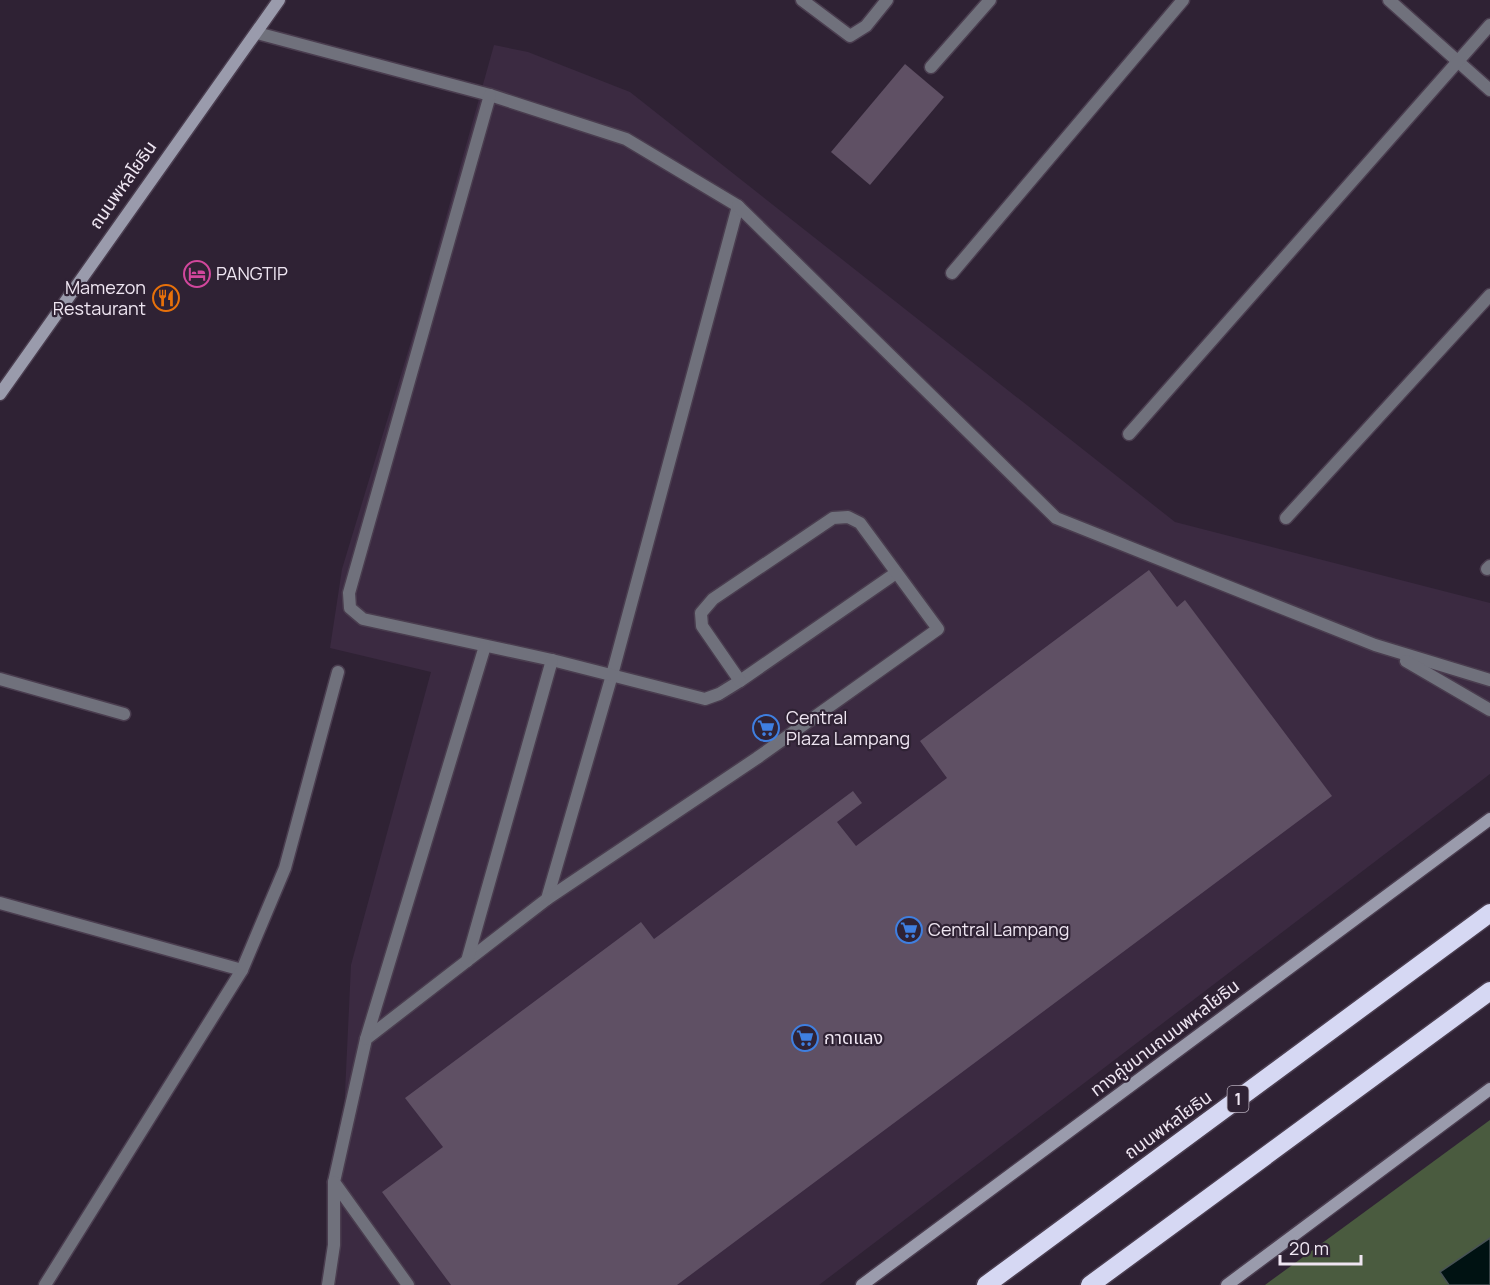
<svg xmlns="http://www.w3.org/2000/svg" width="1490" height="1285" viewBox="0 0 1490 1285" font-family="Manrope,'Noto Sans Thai',sans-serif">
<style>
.built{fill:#3b2a41}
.forest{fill:#4a5b3f}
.water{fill:#001212;stroke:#485255;stroke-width:1.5}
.building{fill:#5f5064}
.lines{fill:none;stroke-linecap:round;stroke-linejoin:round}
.lane-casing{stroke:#4a3d4f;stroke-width:15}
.street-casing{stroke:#4a3d4f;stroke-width:15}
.secondary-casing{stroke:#4a3d4f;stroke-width:15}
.highway-casing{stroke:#4a3d4f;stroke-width:21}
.lane{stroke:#70717c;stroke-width:12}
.street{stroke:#70717c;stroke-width:12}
.secondary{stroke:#9a9bac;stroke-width:12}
.highway{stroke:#d6d8f3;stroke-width:18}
.labels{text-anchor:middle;stroke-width:4.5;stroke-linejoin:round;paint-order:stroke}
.shield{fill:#2f2234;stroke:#b5abb9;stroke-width:1.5}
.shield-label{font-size:16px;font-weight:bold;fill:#efe6f2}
.street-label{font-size:18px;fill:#efe6f2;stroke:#2f2234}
.poi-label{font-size:18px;fill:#efe6f2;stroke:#2f2234;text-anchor:start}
</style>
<rect width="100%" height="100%" fill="#2f2234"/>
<polygon class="built" points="494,45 528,52 630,92 1175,522 1490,603 1490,774 819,1285 336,1285 351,965 431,672 330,648 342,569 416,325"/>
<polygon class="forest" points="1490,1120 1490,1285 1265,1285"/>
<polygon class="water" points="1490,1238 1490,1285 1449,1285 1440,1272"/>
<g class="building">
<polygon points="905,64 944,97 870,185 831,152"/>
<polygon points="1149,570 1177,607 1185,600 1332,796 677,1285 451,1285 382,1192 443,1147 405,1098 641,922 654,939 853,791 862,803 837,822 856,846 947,778 920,741"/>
</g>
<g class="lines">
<defs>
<g id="lane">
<polyline points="257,33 490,95 626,139 738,206 612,675 547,899 366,1039 334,1182 408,1285"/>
<polyline points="490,95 349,593 350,608 363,619 552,660 705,699 719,694 740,681 896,573"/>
<polyline points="738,206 1056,518 1375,645 1490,680"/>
<polyline points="1406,661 1490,710"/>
<polyline points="0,679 124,714"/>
<polyline points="547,899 757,758 938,629 860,523 848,517 833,518 713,599 701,613 702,626 740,681"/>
<polyline points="467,961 552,660"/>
<polyline points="366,1039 485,646"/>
<polyline points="328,1285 334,1245 334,1182"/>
</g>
<g id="street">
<polyline points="802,0 850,36 866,26 887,0"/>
<polyline points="1389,0 1490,90"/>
<polyline points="931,67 990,0"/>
<polyline points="952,273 1183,0"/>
<polyline points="1129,434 1490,25"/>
<polyline points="1286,518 1490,295"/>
<polyline points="1487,569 1490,566"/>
<polyline points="0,903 242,970"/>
<polyline points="45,1285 242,970 285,868 338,672"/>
</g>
<g id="secondary">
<polyline points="0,394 279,0"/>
<polyline points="862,1285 1490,819"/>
<polyline points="1227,1285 1490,1089"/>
</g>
<g id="highway">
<polyline points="986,1285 1490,913"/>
<polyline points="1090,1285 1490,991"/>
</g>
</defs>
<use href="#lane" class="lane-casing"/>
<use href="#street" class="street-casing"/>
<use href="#secondary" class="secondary-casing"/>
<use href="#highway" class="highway-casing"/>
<use href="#lane" class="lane"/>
<use href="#street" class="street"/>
<use href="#secondary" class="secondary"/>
<use href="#highway" class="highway"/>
</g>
<defs>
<symbol id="hotel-ring" viewBox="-11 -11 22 22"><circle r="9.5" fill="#2f2234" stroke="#d1479c" stroke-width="1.5"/><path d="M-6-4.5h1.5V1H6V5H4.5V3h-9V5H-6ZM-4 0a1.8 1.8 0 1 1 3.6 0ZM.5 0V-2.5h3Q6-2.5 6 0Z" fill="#d1479c"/></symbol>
<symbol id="restaurant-ring" viewBox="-11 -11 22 22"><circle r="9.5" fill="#2f2234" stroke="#e8710a" stroke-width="1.5"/><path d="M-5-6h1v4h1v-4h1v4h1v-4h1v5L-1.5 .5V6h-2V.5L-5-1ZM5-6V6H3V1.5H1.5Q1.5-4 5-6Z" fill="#e8710a"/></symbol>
<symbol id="supermarket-ring" viewBox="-11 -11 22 22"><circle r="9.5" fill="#2f2234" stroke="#3f7fe0" stroke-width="1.5"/><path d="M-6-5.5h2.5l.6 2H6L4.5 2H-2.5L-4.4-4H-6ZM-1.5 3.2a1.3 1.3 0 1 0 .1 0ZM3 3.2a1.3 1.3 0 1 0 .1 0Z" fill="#3f7fe0"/></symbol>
</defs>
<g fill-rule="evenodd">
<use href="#hotel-ring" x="182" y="259" width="30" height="30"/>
<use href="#restaurant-ring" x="151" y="283" width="30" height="30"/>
<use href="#supermarket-ring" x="751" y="713" width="30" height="30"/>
<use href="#supermarket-ring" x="894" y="915" width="30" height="30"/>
<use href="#supermarket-ring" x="790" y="1023" width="30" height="30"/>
</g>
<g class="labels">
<rect class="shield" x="1227.5" y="1086" width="21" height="26" rx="4.5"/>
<g class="shield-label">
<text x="1238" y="1105">1</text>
</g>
<g class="street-label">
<text transform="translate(123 185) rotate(-55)" y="6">ถนนพหลโยธิน</text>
<text transform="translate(1165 1038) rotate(-37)" y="6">ทางคู่ขนานถนนพหลโยธิน</text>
<text transform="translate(1168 1125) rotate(-36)" y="6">ถนนพหลโยธิน</text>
</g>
<g class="poi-label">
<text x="216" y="280">PANGTIP</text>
<text x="146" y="294" text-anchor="end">Mamezon<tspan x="146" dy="21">Restaurant</tspan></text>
<text x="786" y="724">Central<tspan x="786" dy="21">Plaza Lampang</tspan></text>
<text x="928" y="936">Central Lampang</text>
<text x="824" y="1044">กาดแลง</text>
</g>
</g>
<path d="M1280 1255v9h81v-9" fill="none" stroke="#efe6f2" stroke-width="3"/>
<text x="1289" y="1255" font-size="18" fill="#efe6f2" stroke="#2f2234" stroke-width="4.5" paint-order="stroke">20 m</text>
</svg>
